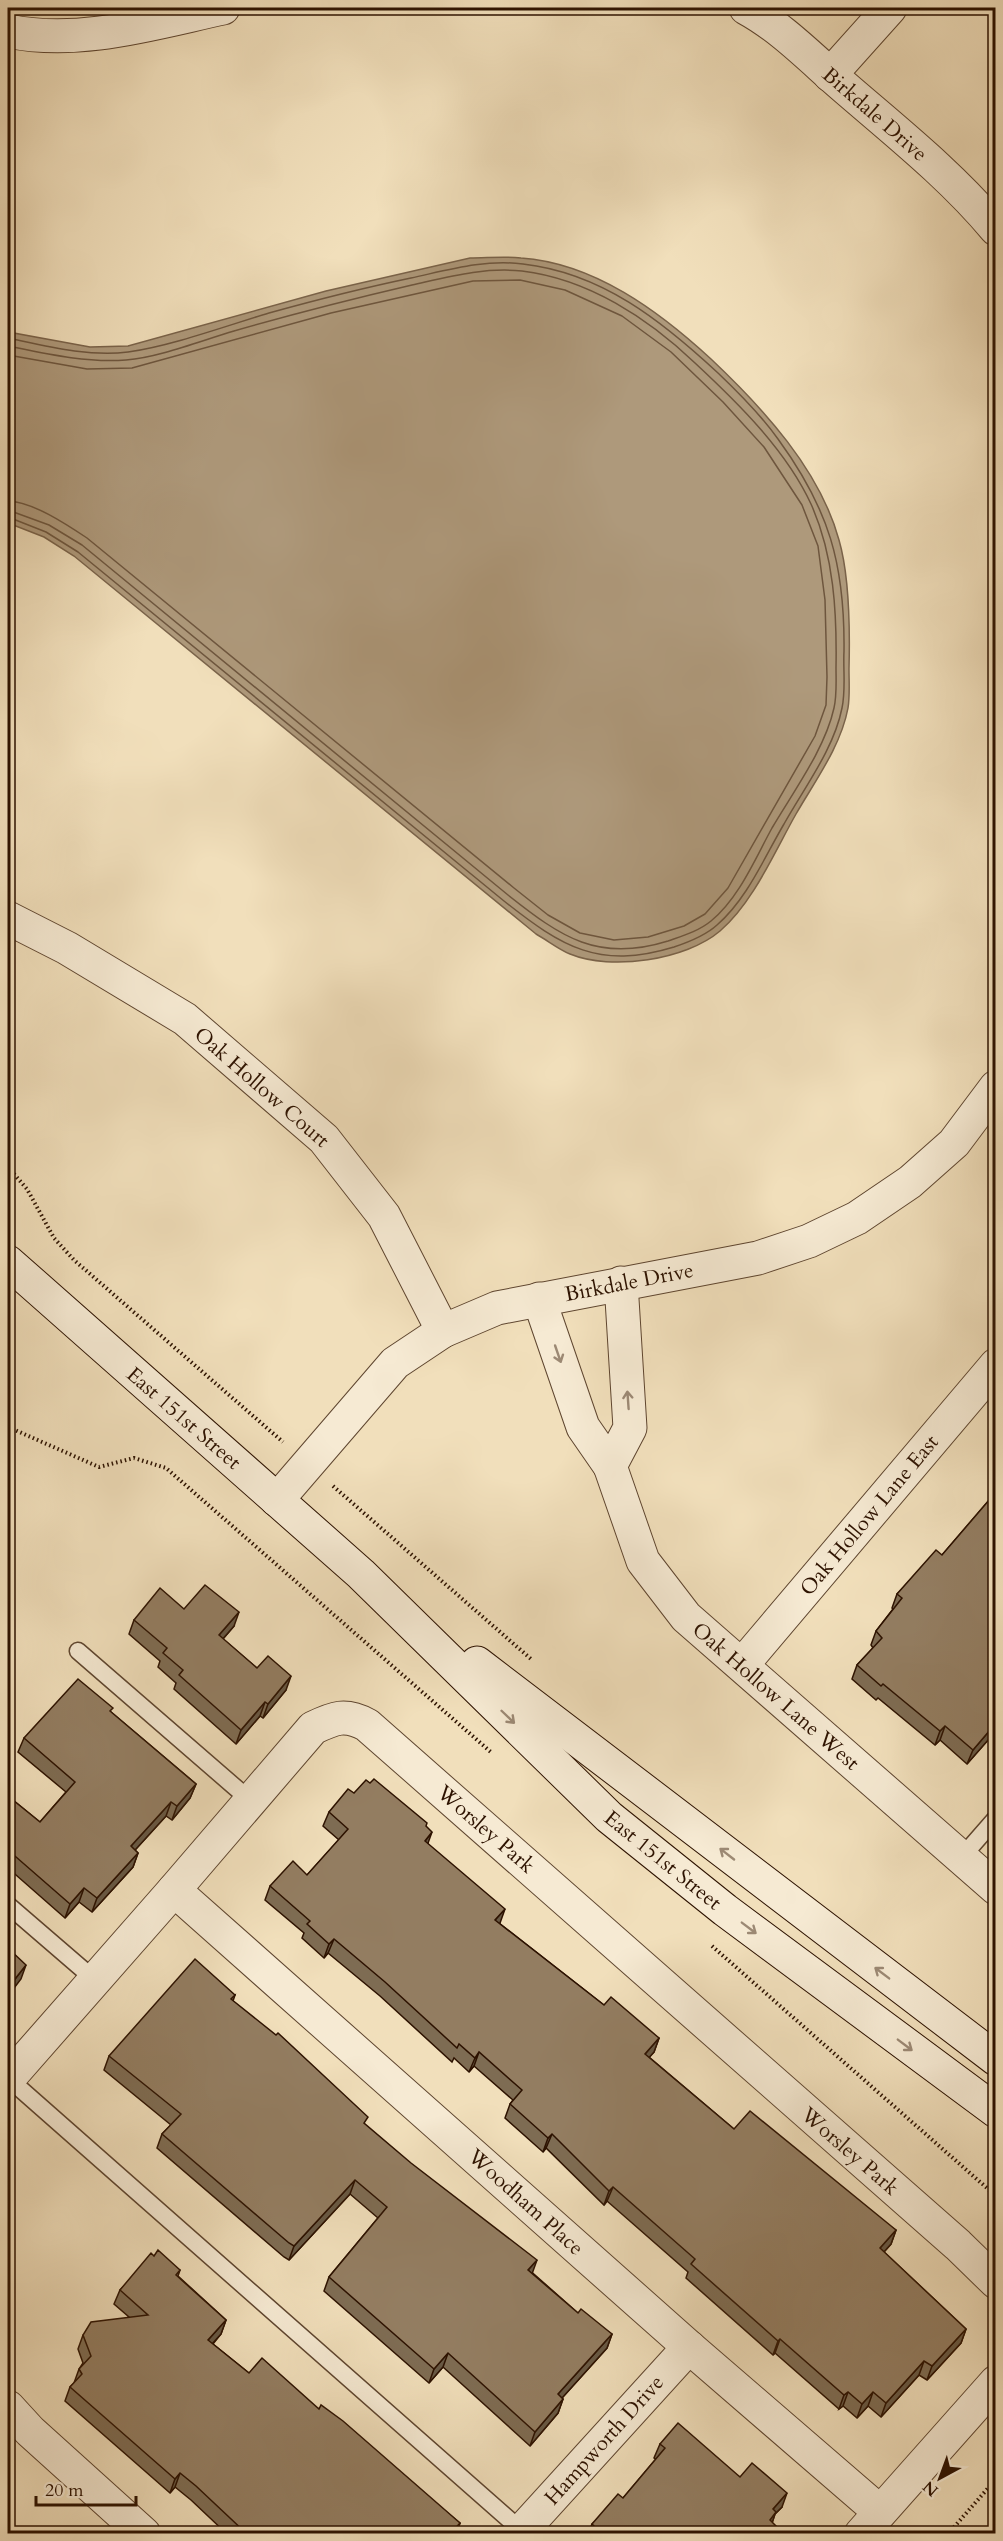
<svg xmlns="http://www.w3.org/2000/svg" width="1003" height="2541" viewBox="0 0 1003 2541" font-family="Cardo,serif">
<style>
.water{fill:#ae997b;stroke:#7a634a;stroke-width:1.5}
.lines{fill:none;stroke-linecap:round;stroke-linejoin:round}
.shore{stroke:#6e563e;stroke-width:1.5}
.lane-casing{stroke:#5e452f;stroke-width:19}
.street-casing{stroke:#5e452f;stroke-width:35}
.secondary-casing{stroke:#2d1200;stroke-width:35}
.path{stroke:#2d1200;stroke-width:4;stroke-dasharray:1.5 3;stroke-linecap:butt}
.lane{stroke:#f6ead3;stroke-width:16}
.street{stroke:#f6ead3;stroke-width:33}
.secondary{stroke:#f6ead3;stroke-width:33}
.wall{fill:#7e6c53;stroke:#2d1200;stroke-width:1.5}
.shaded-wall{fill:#675844;stroke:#2d1200;stroke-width:1.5}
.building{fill:#937d61;stroke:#2d1200;stroke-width:1.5}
.oneway{stroke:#9c8974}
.labels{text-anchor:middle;stroke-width:4.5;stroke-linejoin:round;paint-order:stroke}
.street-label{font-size:21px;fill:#2d1200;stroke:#f6ead3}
</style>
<rect width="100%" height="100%" fill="#f1dfbb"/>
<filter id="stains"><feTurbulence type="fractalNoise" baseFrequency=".00333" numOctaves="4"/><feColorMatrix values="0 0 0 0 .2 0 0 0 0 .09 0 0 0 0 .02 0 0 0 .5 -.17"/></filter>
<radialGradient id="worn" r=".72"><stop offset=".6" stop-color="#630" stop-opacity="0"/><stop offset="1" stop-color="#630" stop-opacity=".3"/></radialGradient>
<path class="water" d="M470,258c17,0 34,-2 51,0 73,5 138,53 190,101 52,49 109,111 128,181 11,38 11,90 10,129 0,13 1,27 -1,39 -7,38 -33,73 -52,106 -21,37 -43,89 -76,117 -34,29 -109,40 -150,23 -12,-5 -23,-14 -34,-20l-462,-378 -30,-19 -36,-14v-191l82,15 38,-1 198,-55z"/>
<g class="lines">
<g class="shore">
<path d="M8,338c38,8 80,19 120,14 43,-6 98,-26 141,-39 47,-13 94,-25 142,-35 37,-8 74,-19 112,-14 79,9 139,57 195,109 21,20 43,42 60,66 51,70 67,125 66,212 -1,18 2,39 -2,57 -8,41 -38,80 -58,116 -20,34 -37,75 -67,101 -12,11 -28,17 -43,22 -75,23 -112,0 -170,-46l-426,-349 -32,-20 -38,-15"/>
<path d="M8,346c39,8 78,17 118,14 34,-3 74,-19 108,-29 59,-17 118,-32 178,-46 36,-8 72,-18 110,-14 66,8 126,47 173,92 43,40 91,87 116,141 23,51 26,109 25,164 0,13 1,27 -2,40 -9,41 -41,84 -62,120 -17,31 -33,70 -61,93 -12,10 -29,15 -43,20 -70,22 -107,-4 -160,-46l-426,-350 -33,-20 -41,-15"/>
<path d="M8,355l79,14 45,-1 199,-55 142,-32 47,-1 45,10 57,26 49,36 52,50 41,45 38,58 16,41 7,54 2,77 -1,28 -11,31 -87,152 -23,26 -21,12 -36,11 -34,3 -34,-7 -32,-18 -34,-27 -427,-350c-21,-14 -54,-36 -79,-37"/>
</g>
<defs>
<g id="lane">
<polyline points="78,1651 251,1801"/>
<polyline points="961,1858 996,1818"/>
<polyline points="8,1905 95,1980"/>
<polyline points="8,2078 522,2531"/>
</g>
<g id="street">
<path d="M746,8c35,19 66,51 96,77 53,46 109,90 154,144"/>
<path d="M8,31c71,15 145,-8 215,-23"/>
<polyline points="830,75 890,8"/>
<polyline points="8,918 67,948 185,1019 324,1139 384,1216 443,1331"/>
<polyline points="539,1299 583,1427 610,1466 630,1428 621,1283"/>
<polyline points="610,1466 643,1561 686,1617 996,1888"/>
<polyline points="277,1500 395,1363 443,1331 497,1308 758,1258 809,1241 857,1218 910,1182 954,1143 996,1087"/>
<polyline points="742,1665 996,1365"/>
<polyline points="174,1890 689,2347 880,2512"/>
<path d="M8,2079l166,-189 139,-162c21,-10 32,-15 54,-3l591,520 38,37"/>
<polyline points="8,2407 30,2431 144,2534"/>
<polyline points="519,2534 689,2347"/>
<polyline points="861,2534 996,2382"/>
</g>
<g id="secondary">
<polyline points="8,1262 361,1574 609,1817 725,1910 996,2111"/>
<polyline points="477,1663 996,2059"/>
</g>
</defs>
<use href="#lane" class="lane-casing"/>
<use href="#street" class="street-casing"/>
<use href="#secondary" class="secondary-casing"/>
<g class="path">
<polyline points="8,1167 27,1189 54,1238 74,1260 283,1442"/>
<polyline points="8,1427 99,1467 134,1458 166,1468 492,1753"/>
<polyline points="333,1486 531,1659"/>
<polyline points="712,1946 996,2196"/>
<polyline points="948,2534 996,2479"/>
</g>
<use href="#lane" class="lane"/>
<use href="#street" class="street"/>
<use href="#secondary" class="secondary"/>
</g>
<g class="wall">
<polygon points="996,1492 996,1731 967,1764 940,1740 935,1745 878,1698 876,1700 852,1679 857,1665 873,1648 871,1645 876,1631 893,1609 892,1608 897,1594 942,1555"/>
<polygon points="184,1609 234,1626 223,1639 257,1668 286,1690 263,1718 260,1716 236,1744 174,1689 176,1683 158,1667 160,1661 129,1634 134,1620"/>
<polygon points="111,1712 196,1784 190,1798 172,1820 166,1816 135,1850 138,1853 133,1867 92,1912 79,1902 65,1918 8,1868 8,1796 40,1822 66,1792 18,1752 24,1738"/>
<polygon points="354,1793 426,1826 428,1844 499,1923 604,2005 659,2038 654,2052 649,2057 734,2129 896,2230 891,2244 884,2252 966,2329 961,2343 927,2380 919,2375 881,2417 868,2406 857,2418 843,2406 839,2409 775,2353 773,2355 686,2278 688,2272 607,2201 604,2205 546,2148 543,2152 505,2118 510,2104 513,2100 474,2066 469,2072 454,2058 452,2062 380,1996 328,1953 324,1958 302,1938 304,1933 265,1900 270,1886 307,1875 339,1840 323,1826 329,1812"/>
<polygon points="235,1995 233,2001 365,2125 578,2313 612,2334 607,2348 562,2398 563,2399 558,2413 530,2446 443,2367 429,2383 324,2291 329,2277 378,2218 350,2194 289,2260 284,2257 157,2148 162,2134 171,2125 104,2070 109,2056"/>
<polygon points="154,2256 180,2270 178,2276 226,2320 221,2334 213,2344 249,2373 319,2409 460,2523 456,2534 227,2534 191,2500 175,2487 170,2493 65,2401 70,2387 74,2383 79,2369 83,2363 78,2349 83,2335 129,2317 114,2304 120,2290"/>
<polygon points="660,2444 740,2477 782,2507 775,2514 772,2523 781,2531 780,2534 587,2534 589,2531 592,2524 623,2498 656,2459 654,2458"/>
</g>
<g class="shaded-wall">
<polygon points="239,1612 234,1626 214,1649 219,1635"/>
<polygon points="291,1676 286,1690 263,1718 268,1704"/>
<polygon points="265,1702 260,1716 236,1744 241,1730"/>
<polygon points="996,1723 996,1731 967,1764 973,1750"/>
<polygon points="945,1726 940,1740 935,1745 940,1731"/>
<polygon points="196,1784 190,1798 172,1820 177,1806"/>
<polygon points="171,1802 166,1816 126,1860 131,1846"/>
<polygon points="432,1832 427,1846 425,1841"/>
<polygon points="138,1853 133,1867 92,1912 97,1898"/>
<polygon points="84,1888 79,1902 65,1918 70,1904"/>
<polygon points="505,1909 500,1923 490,1934 495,1920"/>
<polygon points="334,1939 328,1953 324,1958 329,1944"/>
<polygon points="26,1965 21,1979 8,1996 8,1988"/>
<polygon points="659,2038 654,2052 640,2068 645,2054"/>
<polygon points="479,2052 474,2066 469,2072 475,2058"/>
<polygon points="552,2134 546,2148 543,2152 548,2138"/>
<polygon points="355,2180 350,2194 289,2260 294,2246"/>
<polygon points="613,2187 607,2201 604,2205 609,2191"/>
<polygon points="896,2230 891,2244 875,2262 880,2248"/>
<polygon points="537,2260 532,2274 528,2270"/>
<polygon points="226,2320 221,2334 203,2354 208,2340"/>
<polygon points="966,2329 961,2343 927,2380 932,2366"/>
<polygon points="612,2334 607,2348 553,2408 558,2394"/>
<polygon points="780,2339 775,2353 773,2355 778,2341"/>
<polygon points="448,2353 443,2367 429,2383 434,2369"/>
<polygon points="924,2361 919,2375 881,2417 886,2403"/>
<polygon points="848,2392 843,2406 839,2409 844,2395"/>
<polygon points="873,2392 868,2406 857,2418 862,2404"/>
<polygon points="563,2399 558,2413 530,2446 535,2432"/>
<polygon points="180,2473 175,2487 170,2493 175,2479"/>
<polygon points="787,2493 782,2507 775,2514 771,2526 764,2534 773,2509"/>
<polygon points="460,2523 456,2534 450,2534"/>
</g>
<g class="building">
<polygon points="996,1492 996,1723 973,1750 945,1726 940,1731 883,1684 881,1686 857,1665 882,1638 876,1631 902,1598 897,1594 936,1550 942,1555"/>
<polygon points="205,1585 239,1612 219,1635 257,1668 268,1656 291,1676 268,1704 265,1702 241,1730 179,1675 183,1670 163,1653 167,1648 134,1620 160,1588 184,1609"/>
<polygon points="78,1679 113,1708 110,1711 196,1784 177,1806 171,1802 131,1846 138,1853 97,1898 84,1888 70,1904 8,1850 8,1796 40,1822 75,1782 24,1738"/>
<polygon points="374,1779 427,1823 426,1826 432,1832 425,1841 505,1909 495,1920 604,2005 611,1997 659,2038 645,2054 734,2129 750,2111 896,2230 880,2248 966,2329 932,2366 924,2361 886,2403 873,2392 862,2404 848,2392 844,2395 780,2339 778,2341 691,2264 695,2259 613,2187 609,2191 552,2134 548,2138 510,2104 522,2090 479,2052 475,2058 459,2044 457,2048 385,1982 334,1939 329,1944 307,1924 310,1921 270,1886 293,1861 307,1875 348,1829 329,1812 348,1789 354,1793 366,1780 370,1783"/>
<polygon points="8,1948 26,1965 8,1988"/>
<polygon points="195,1959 235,1995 231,1999 276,2035 278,2033 368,2117 364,2123 411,2163 537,2260 528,2270 578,2313 581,2309 612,2334 558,2394 563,2399 535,2432 448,2353 434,2369 329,2277 387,2207 355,2180 294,2246 289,2243 162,2134 181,2114 109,2056"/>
<polygon points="158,2250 180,2270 176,2275 226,2320 208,2340 249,2373 262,2358 319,2409 321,2405 343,2421 460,2523 450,2534 247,2534 196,2486 180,2473 175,2479 70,2387 82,2374 79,2369 91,2356 83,2335 91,2322 148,2315 120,2290 151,2253 154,2256"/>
<polygon points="678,2423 740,2477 752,2463 787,2493 773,2509 776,2512 770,2520 781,2531 778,2534 587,2534 594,2526 592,2524 618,2494 623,2498 665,2448 660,2444"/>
</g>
<defs><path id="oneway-shaft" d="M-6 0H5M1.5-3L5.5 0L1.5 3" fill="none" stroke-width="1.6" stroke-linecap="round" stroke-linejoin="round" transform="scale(1.5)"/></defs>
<g class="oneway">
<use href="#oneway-shaft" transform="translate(558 1354) rotate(71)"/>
<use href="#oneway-shaft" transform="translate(628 1400) rotate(-94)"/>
<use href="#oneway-shaft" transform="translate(508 1717) rotate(44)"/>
<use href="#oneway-shaft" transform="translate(727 1854) rotate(-142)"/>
<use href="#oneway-shaft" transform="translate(749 1928) rotate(37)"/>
<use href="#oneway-shaft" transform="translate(882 1973) rotate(-143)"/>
<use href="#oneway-shaft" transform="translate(905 2045) rotate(37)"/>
</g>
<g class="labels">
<g class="street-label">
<text transform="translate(875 114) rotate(41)" y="7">Birkdale Drive</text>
<text transform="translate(262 1087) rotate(41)" y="7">Oak Hollow Court</text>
<text transform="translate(629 1282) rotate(-11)" y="7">Birkdale Drive</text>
<text transform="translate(184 1418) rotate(41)" y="7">East 151st Street</text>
<text transform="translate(869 1515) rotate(-50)" y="7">Oak Hollow Lane East</text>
<text transform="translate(776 1696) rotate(41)" y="7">Oak Hollow Lane West</text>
<text transform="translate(486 1829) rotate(41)" y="7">Worsley Park</text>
<text transform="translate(663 1860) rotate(39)" y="7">East 151st Street</text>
<text transform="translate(850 2151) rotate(41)" y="7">Worsley Park</text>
<text transform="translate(526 2202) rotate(42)" y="7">Woodham Place</text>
<text transform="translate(604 2440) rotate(-48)" y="7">Hampworth Drive</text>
</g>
</g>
<rect width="1003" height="2541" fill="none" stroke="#f1dfbb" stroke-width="30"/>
<rect x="9" y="9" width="985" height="2523" fill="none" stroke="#2d1200" stroke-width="3"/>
<rect x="15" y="15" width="973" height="2511" fill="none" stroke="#2d1200" stroke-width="1.5"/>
<g transform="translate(940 2478) rotate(221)" stroke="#f6ead3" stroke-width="4.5" paint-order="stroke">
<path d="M0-4.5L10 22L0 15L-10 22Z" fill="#2d1200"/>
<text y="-9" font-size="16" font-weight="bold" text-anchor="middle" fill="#2d1200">N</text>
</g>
<path d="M36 2496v9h100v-9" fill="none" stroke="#2d1200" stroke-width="3"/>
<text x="45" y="2496" font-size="18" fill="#2d1200" stroke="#f6ead3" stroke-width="4.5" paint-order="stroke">20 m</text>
<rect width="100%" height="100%" filter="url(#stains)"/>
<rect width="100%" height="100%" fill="url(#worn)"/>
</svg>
